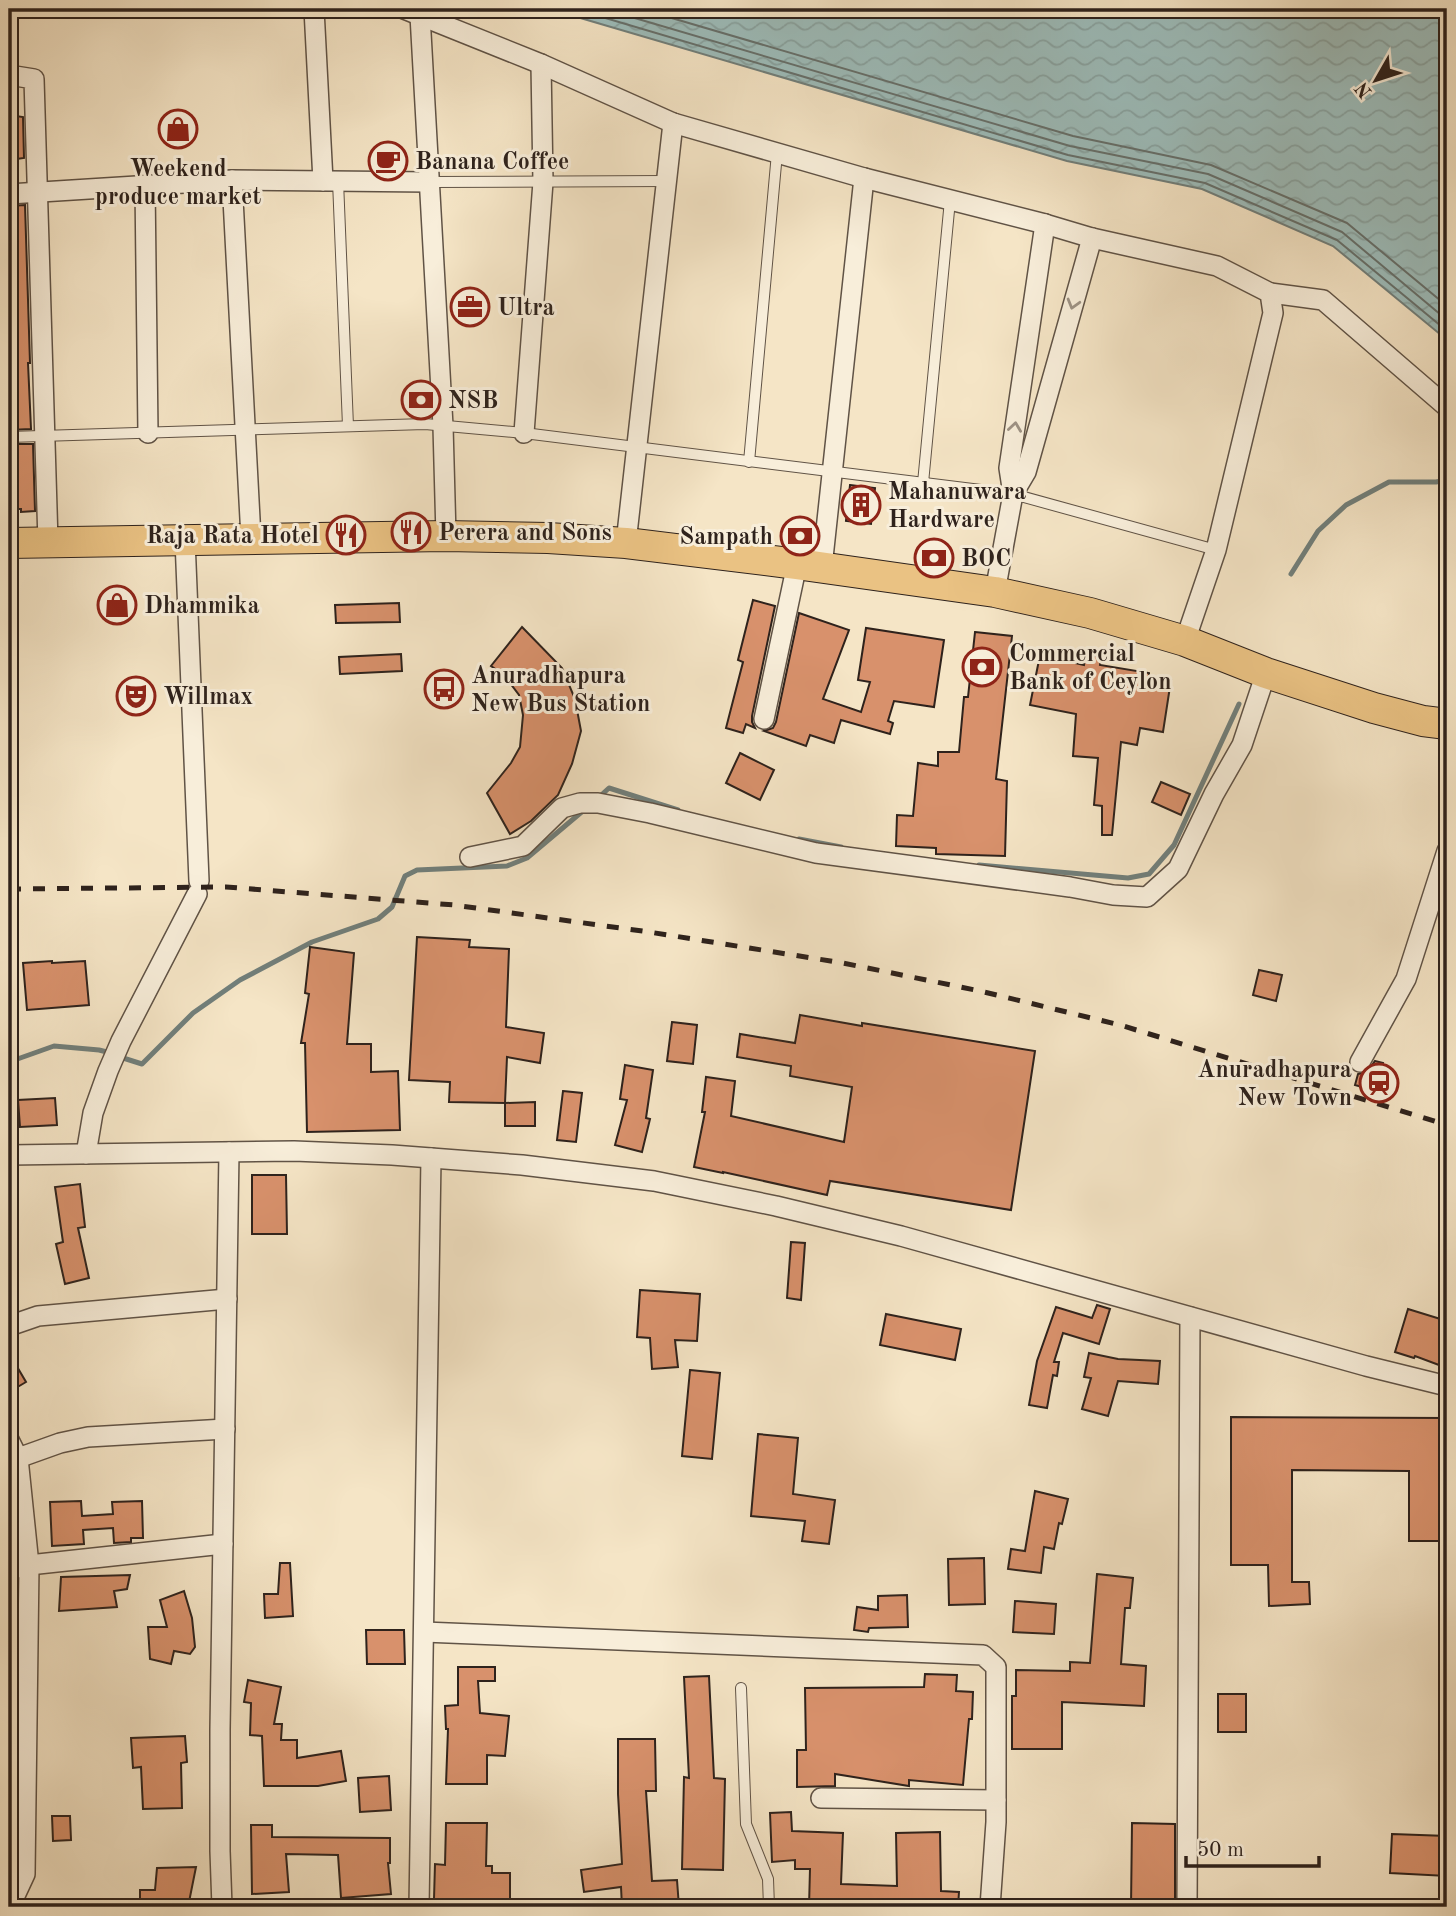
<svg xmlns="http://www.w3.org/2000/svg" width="1456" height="1916" viewBox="0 0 1456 1916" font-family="'Old Standard TT',serif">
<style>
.water{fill:url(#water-waves);stroke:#717f7b;stroke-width:2}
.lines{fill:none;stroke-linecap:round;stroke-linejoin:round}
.shore{stroke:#66706c;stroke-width:2}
.stream{stroke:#717f7b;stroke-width:5}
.building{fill:#d8916c;stroke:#2e221c;stroke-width:2}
.lane-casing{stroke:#605346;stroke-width:12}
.street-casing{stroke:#605346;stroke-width:22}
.primary-casing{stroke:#2e221c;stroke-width:32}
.lane{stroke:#f8eeda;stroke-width:10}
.street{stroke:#f8eeda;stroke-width:19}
.primary{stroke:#eac283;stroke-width:30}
.rail{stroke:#2e221c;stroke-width:5;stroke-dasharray:12 12;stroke-linecap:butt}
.oneway{stroke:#9d9284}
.labels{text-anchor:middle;stroke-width:6;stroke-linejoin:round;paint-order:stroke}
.poi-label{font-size:24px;font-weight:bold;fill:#2e221c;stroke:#f8eeda;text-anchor:start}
</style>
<defs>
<pattern id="water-waves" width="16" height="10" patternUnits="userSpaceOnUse" patternTransform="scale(1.75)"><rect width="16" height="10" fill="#9dbdbb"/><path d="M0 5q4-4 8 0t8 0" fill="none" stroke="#88a2a0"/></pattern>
</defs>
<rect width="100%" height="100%" fill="#f5e5c6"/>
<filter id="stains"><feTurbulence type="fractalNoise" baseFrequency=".00286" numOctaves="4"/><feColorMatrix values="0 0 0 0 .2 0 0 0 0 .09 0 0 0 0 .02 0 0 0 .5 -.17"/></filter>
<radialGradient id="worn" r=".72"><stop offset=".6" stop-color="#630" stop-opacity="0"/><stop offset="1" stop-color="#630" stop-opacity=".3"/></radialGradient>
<polygon class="water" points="559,9 1447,9 1447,340 1333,246 1202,189 1067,161 577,17"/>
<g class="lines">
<g class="shore">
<polyline points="575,9 1068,155 1205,183 1337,240 1447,331"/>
<polyline points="604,9 1070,146 1208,174 1342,232 1447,320"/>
<polyline points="641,9 1073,136 1211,165 1347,223 1447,306"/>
</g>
<g class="stream">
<polyline points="1291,574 1318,531 1346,505 1389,482 1436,482 1447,480"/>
<polyline points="597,799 609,788 678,810"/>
<polyline points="799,839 841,847"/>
<polyline points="979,865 1128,878 1149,874 1174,845 1239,704"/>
<polyline points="120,1057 142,1064 193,1013 240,980 312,942 378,919 392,907 405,876 417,870 507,866 527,858 584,810"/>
<polyline points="9,1062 54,1046 99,1050 111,1053"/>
</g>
</g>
<g class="building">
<polygon points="9,115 23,117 24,158 9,160"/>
<polygon points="25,205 30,363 28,363 31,429 9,430 9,206"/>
<polygon points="9,444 33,444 35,511 21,512 21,509 9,509"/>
<polygon points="850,485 875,488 871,524 846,521"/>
<polygon points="753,600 775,606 752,716 752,722 755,728 746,724 743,733 726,728 743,662 738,660"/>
<polygon points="399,603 400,622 336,623 335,605"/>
<polygon points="799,613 849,630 823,699 861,712 870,682 858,680 866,628 944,640 934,707 894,701 888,721 893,723 890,734 841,720 834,743 810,735 806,746 764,731 773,728 776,722"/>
<polygon points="522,627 562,668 575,699 581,731 572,764 558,795 531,821 510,834 487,793 511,763 520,747 523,715 519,695 504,675 491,666"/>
<polygon points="975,632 1012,636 996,779 1007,781 1005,856 936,854 936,848 896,846 897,815 913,816 918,763 938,766 938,752 959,752 964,697 968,697"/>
<polygon points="401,654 402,671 340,674 339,657"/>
<polygon points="1086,654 1101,657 1100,665 1149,673 1149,676 1171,680 1163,732 1140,728 1137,745 1121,742 1112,835 1102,835 1102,806 1094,805 1098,758 1073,756 1076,714 1030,705 1040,655 1084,665"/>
<polygon points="740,753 774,770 760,800 726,783"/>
<polygon points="1161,782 1190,794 1181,815 1152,802"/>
<polygon points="417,937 470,940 469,947 509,949 506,1027 544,1033 540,1063 507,1057 505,1103 449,1102 450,1082 409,1080"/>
<polygon points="310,947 354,953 347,1044 371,1044 371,1072 398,1071 400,1130 307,1132 305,1043 301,1043 309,994 305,993"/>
<polygon points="52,961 52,963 85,961 89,1005 27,1010 23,963"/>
<polygon points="1259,970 1282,975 1276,1001 1253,995"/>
<polygon points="800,1015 862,1026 862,1023 1035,1051 1011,1210 830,1181 827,1195 723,1172 723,1173 694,1167 705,1112 702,1112 706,1077 735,1081 731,1116 844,1142 852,1087 790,1076 791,1066 737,1057 740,1034 795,1043"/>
<polygon points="672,1022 697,1025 693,1064 667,1061"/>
<polygon points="1375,1061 1383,1063 1381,1072 1389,1074 1384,1093 1355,1085 1358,1074 1367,1072"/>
<polygon points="625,1065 653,1070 646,1118 650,1119 642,1152 615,1145 627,1100 620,1099"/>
<polygon points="563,1091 582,1093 576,1142 557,1140"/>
<polygon points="55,1098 57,1125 20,1127 18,1100"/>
<polygon points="535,1102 535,1126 505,1126 505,1103"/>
<polygon points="252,1175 286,1175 287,1234 252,1234"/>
<polygon points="80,1184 85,1227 78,1228 89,1278 65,1284 56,1244 63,1242 55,1187"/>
<polygon points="791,1242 805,1243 801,1300 787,1298"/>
<polygon points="640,1290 700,1294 697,1341 675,1340 678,1367 652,1369 650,1338 637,1337"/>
<polygon points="1097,1305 1110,1309 1099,1344 1063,1333 1054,1362 1059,1362 1057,1376 1053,1375 1047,1408 1029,1405 1037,1361 1056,1307 1092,1318"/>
<polygon points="1408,1309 1447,1321 1447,1368 1415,1356 1414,1358 1395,1352"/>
<polygon points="886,1314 961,1329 955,1360 880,1345"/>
<polygon points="9,1353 26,1382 9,1392"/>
<polygon points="1089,1353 1118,1359 1160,1361 1158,1384 1118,1381 1108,1416 1082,1409 1091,1378 1084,1377"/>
<polygon points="690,1370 720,1373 712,1459 682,1456"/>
<polygon points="1231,1417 1447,1418 1447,1541 1409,1541 1409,1471 1292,1470 1292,1582 1309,1582 1310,1604 1269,1606 1268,1565 1231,1565"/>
<polygon points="758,1434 798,1438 793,1494 835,1500 829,1544 802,1541 805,1521 751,1516"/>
<polygon points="1035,1491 1068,1499 1062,1524 1059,1523 1054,1549 1044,1547 1041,1573 1008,1569 1011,1549 1025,1551"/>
<polygon points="81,1501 82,1516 113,1514 112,1502 142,1501 143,1538 131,1538 131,1542 114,1543 113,1528 83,1530 84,1544 52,1546 50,1502"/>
<polygon points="984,1558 985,1604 949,1605 948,1559"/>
<polygon points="280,1563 290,1563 293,1616 265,1618 264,1594 278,1594"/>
<polygon points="1097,1574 1133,1578 1130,1608 1125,1608 1121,1664 1146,1666 1144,1706 1062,1702 1062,1749 1012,1749 1012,1696 1016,1696 1016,1670 1070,1671 1070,1662 1090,1663"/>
<polygon points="130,1575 127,1589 114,1591 117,1607 59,1611 61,1577"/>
<polygon points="184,1591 192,1618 195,1647 190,1654 174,1651 171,1664 150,1659 148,1627 167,1627 160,1600"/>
<polygon points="907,1595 908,1627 869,1628 868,1632 854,1630 857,1607 878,1610 878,1596"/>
<polygon points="1015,1601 1056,1604 1054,1634 1013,1632"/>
<polygon points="366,1630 404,1630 405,1664 367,1664"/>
<polygon points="458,1667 495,1667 495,1681 478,1681 480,1713 509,1716 505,1756 487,1755 487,1784 446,1784 448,1729 446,1729 445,1706 458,1705"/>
<polygon points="925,1674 957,1675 956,1691 973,1692 972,1719 969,1719 963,1785 909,1780 909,1786 835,1774 835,1786 797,1787 797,1750 806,1750 805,1688 924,1687"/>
<polygon points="709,1676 714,1778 725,1779 723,1870 682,1869 684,1777 689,1778 684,1677"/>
<polygon points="248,1680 281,1687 274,1724 282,1724 281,1740 297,1740 297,1758 341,1751 346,1781 318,1786 264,1786 262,1736 250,1735 251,1703 244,1702"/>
<rect x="1218" y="1694" width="28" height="38"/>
<polygon points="185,1736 187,1762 181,1763 182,1808 143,1809 141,1767 133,1768 131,1738"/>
<polygon points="618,1739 655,1739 656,1791 646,1791 652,1881 677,1880 679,1907 622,1907 621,1887 584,1892 581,1870 622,1864 618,1794"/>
<polygon points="389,1776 391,1810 360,1812 358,1778"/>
<polygon points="791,1812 792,1831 843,1833 841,1884 897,1886 896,1833 940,1832 941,1891 959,1892 958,1907 809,1907 810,1869 795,1869 795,1860 772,1862 770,1813"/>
<polygon points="52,1816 70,1816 71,1840 53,1841"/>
<polygon points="446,1823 487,1823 486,1866 492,1866 492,1873 510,1873 510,1907 468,1907 468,1900 434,1899 435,1864 445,1865"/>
<polygon points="1132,1823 1175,1824 1175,1907 1131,1907"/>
<polygon points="251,1825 272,1825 272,1837 390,1838 390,1863 388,1863 391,1894 341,1898 338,1855 286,1854 289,1892 252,1894"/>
<polygon points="1392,1834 1447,1836 1447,1876 1390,1873"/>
<polygon points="196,1867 188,1907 140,1907 140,1890 155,1890 157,1868"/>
</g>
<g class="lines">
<defs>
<g id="lane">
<polyline points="338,181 348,426"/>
<polyline points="430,182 666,181"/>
<polyline points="9,437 425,424 524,433 1013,494 1216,550"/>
<polyline points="749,462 777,153"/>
<polyline points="923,483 950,200"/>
<polyline points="741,1688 746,1824 768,1879 769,1907"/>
</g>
<g id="street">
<polyline points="314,9 323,181"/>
<polyline points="404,9 541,64 673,123 864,178 1045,224 1092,238 1217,266 1270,293 1273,313 1216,550 1185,641"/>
<polyline points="420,15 443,426 446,536"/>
<polyline points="9,75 34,79 48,542"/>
<polyline points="232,180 430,182"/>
<polyline points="145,185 148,433"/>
<polyline points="9,194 232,180 251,538"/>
<polyline points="1270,293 1323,300 1447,407"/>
<polyline points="524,433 543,182 541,64"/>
<polyline points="1013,494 1009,468 1045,224"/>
<polyline points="185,540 199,881"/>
<polyline points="626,543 673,123"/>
<polyline points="822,567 864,178"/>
<polyline points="995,592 1013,494 1026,472 1092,238"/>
<polyline points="764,719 797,564"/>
<polyline points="470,857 523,846 562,808 580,803 598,803 650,813 816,853 1070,887 1113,895 1147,897 1178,869 1214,794 1242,745 1266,673"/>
<polyline points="1360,1062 1406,979 1447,851"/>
<polyline points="86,1154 93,1113 108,1071 121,1041 197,894"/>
<polyline points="9,1155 294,1151 392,1155 522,1165 654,1181 776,1206 901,1236 1366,1366 1447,1386"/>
<polyline points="9,1326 38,1316 227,1299"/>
<polyline points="9,1440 18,1458 29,1565 25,1874 12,1902 9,1902"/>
<polyline points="18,1458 60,1443 88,1437 225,1429"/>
<polyline points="9,1570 29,1565 223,1544"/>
<polyline points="424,1632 983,1655 996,1667 996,1822 990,1907"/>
<polyline points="821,1798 996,1800"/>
<polyline points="222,1907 220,1851 220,1730 229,1152"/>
<polyline points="419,1907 431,1158"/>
<polyline points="1187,1907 1190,1317"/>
</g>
<polyline id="primary" points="9,543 446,536 548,538 626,543 797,564 995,592 1090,613 1185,641 1266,673 1374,708 1423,721 1447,724"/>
</defs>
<use href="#lane" class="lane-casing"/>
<use href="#street" class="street-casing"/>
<use href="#primary" class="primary-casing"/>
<use href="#lane" class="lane"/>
<use href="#street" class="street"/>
<use href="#primary" class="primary"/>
<polyline class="rail" points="9,889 226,887 454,905 649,932 843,963 980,991 1120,1025 1447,1125"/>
</g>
<defs><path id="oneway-chevron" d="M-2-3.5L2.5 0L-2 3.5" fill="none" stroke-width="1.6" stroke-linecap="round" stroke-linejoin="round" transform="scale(1.75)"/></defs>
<g class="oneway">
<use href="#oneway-chevron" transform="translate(1073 304) rotate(106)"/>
<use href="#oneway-chevron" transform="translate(1015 427) rotate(-82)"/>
</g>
<defs>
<symbol id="shop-ring" viewBox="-11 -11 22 22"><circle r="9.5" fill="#f8eeda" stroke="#8f2418" stroke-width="1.5"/><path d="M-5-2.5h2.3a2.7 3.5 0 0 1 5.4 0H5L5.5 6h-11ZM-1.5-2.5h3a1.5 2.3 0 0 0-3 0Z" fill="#8f2418"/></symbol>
<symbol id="cafe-ring" viewBox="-11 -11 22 22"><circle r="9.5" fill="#f8eeda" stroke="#8f2418" stroke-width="1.5"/><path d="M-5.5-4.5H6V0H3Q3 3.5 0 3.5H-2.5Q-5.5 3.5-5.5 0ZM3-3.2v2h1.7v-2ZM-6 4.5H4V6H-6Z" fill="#8f2418"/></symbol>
<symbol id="office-ring" viewBox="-11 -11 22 22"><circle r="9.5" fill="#f8eeda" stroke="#8f2418" stroke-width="1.5"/><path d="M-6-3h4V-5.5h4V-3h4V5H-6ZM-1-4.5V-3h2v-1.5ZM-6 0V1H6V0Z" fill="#8f2418"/></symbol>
<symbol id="bank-ring" viewBox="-11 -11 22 22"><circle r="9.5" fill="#f8eeda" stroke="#8f2418" stroke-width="1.5"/><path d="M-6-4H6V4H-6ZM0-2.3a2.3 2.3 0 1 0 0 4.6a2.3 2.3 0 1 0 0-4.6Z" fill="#8f2418"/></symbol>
<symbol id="building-ring" viewBox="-11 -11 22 22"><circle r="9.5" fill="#f8eeda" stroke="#8f2418" stroke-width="1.5"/><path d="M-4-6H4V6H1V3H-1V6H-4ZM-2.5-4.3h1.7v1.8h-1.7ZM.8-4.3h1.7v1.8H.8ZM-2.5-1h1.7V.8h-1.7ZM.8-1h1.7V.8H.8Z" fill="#8f2418"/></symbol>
<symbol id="restaurant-ring" viewBox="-11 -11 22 22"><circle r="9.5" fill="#f8eeda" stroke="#8f2418" stroke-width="1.5"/><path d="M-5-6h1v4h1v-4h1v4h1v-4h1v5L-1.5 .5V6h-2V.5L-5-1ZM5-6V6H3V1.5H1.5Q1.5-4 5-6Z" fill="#8f2418"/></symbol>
<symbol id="bus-ring" viewBox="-11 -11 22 22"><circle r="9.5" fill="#f8eeda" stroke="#8f2418" stroke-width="1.5"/><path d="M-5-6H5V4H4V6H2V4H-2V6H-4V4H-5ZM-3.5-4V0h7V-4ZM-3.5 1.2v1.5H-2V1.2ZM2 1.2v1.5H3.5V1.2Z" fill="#8f2418"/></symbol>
<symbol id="theatre-ring" viewBox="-11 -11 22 22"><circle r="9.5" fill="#f8eeda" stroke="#8f2418" stroke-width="1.5"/><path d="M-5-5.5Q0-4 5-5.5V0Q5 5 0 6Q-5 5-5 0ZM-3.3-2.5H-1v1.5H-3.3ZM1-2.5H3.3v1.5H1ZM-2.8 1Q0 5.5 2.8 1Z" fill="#8f2418"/></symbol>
<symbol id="station-ring" viewBox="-11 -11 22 22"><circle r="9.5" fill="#f8eeda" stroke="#8f2418" stroke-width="1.5"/><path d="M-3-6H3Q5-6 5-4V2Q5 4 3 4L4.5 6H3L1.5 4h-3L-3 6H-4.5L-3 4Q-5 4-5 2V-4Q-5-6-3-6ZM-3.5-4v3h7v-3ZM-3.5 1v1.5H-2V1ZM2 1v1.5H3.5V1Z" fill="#8f2418"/></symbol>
</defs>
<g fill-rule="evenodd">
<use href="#shop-ring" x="156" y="107" width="44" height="44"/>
<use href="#cafe-ring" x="366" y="139" width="44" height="44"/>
<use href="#office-ring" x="448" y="285" width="44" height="44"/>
<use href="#bank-ring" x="399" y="378" width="44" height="44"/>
<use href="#building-ring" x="839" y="483" width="44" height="44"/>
<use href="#restaurant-ring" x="389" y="510" width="44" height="44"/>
<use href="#restaurant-ring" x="324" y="513" width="44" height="44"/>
<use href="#bank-ring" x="778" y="514" width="44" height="44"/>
<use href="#bank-ring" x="912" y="536" width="44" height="44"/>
<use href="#shop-ring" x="95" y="583" width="44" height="44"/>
<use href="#bank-ring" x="960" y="645" width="44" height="44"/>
<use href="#bus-ring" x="422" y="667" width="44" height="44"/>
<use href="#theatre-ring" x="114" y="674" width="44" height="44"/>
<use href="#station-ring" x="1357" y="1061" width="44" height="44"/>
</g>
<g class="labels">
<g class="poi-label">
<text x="415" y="169">Banana Coffee</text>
<text x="178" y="176" text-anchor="middle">Weekend<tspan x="178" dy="28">produce market</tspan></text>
<text x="497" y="315">Ultra</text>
<text x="448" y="408">NSB</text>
<text x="888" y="499">Mahanuwara<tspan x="888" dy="28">Hardware</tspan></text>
<text x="438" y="540">Perera and Sons</text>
<text x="319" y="543" text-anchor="end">Raja Rata Hotel</text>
<text x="773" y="544" text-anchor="end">Sampath</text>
<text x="961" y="566">BOC</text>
<text x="144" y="613">Dhammika</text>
<text x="1009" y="661">Commercial<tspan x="1009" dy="28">Bank of Ceylon</tspan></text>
<text x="471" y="683">Anuradhapura<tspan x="471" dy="28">New Bus Station</tspan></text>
<text x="163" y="704">Willmax</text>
<text x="1352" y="1077" text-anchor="end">Anuradhapura<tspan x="1352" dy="28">New Town</tspan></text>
</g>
</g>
<rect width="1456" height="1916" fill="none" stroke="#f5e5c6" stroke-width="35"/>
<rect x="10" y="10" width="1435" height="1895" fill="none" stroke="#2e221c" stroke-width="3.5"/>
<rect x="18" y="18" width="1421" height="1881" fill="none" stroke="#2e221c" stroke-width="2"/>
<g transform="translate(1376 80) rotate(231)" stroke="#f8eeda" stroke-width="5" paint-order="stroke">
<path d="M0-5L12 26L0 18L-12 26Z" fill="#2e221c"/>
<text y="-10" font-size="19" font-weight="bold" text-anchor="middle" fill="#2e221c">N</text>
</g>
<path d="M1186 1856v10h133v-10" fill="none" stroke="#2e221c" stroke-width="3.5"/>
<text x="1197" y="1856" font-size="21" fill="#2e221c" stroke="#f8eeda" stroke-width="5" paint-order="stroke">50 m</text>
<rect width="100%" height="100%" filter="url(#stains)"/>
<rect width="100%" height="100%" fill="url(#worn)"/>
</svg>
